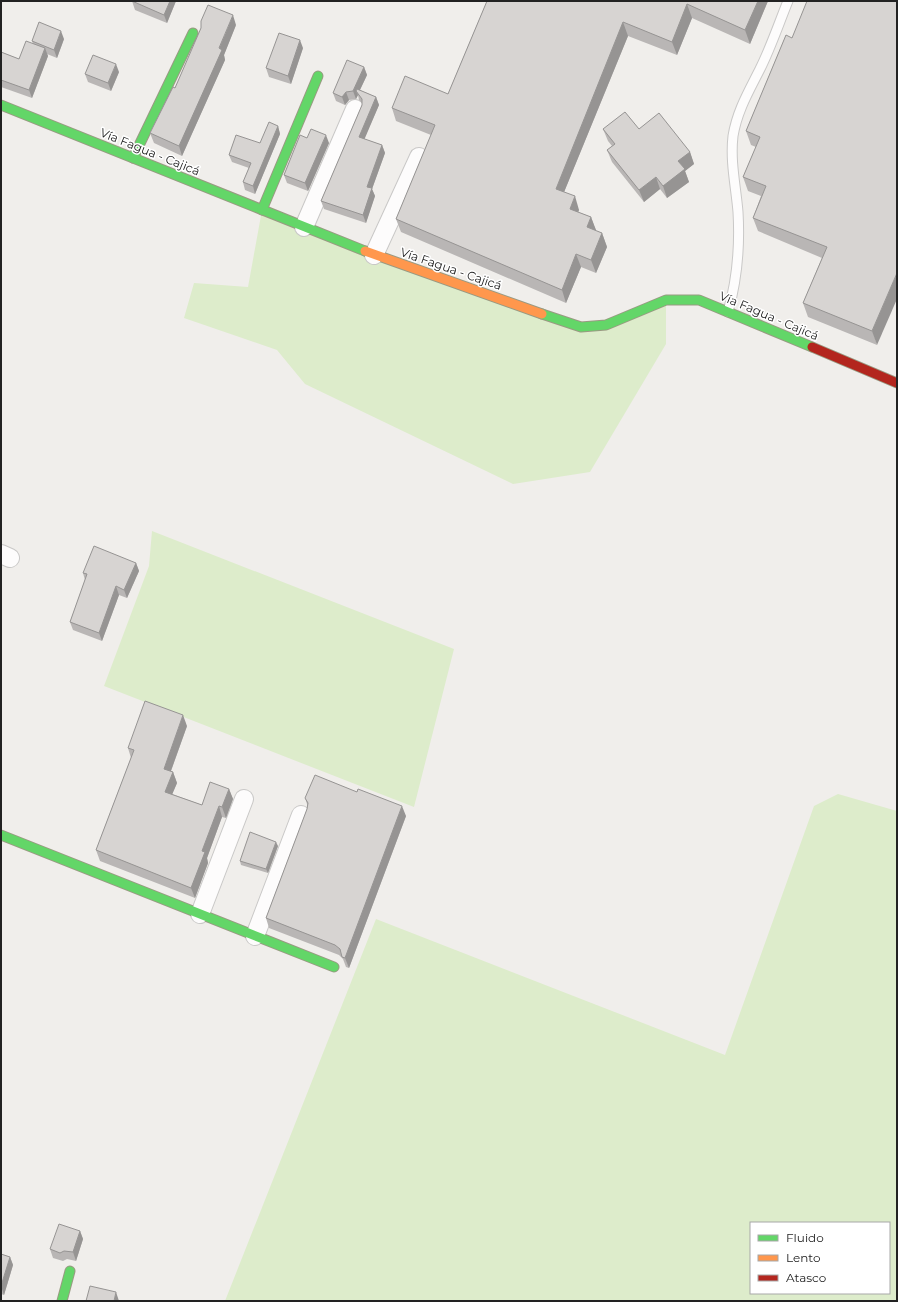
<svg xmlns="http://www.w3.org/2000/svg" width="898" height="1302" viewBox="0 0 898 1302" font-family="Montserrat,sans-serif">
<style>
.grass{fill:#ddeccb;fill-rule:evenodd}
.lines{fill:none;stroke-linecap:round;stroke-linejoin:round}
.lane-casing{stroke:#c9c8c7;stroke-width:11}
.street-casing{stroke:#c9c8c7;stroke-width:20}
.fast-casing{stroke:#999a82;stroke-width:11}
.slow-casing{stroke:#999a82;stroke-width:11}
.jam-casing{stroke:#999a82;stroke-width:11}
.lane{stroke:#fdfcfc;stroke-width:9}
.street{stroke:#fdfcfc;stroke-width:18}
.fast{stroke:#63d668;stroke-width:9}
.slow{stroke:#ff974d;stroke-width:9}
.jam{stroke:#b3261e;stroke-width:9}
.wall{fill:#b9b6b5}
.shaded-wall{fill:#969493}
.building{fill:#d7d4d2;stroke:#969493}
.labels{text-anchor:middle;stroke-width:3;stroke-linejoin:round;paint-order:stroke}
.street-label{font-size:12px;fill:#222;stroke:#fff}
</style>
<rect width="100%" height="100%" fill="#f0eeeb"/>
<g class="grass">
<polygon points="262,210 581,327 666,300 666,344 590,472 513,484 305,384 277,350 184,318 194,283 248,287"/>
<polygon points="152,531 454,649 414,807 104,686 149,566"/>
<path d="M838,794l59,17v490h-672l151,-382 349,136 89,-249zM751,1223h138v70h-138z"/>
</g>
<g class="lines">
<defs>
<path id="lane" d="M728,312c9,-32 12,-66 10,-100 -2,-25 -8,-50 -5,-76 4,-25 16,-45 27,-67 11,-22 19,-46 28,-68"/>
<g id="street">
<polyline points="304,227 355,109"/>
<polyline points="374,255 419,157"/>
<polyline points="1,554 10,558"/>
<polyline points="200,914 244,799"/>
<polyline points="255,936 301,815"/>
</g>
<g id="fast">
<polyline points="1,105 365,251"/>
<polyline points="133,158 193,33"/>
<polyline points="262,210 318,76"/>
<polyline points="542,314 581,327 606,325 666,300 699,300 812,347"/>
<polyline points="1,835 334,967"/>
<polyline points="62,1301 70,1271"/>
</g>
<polyline id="slow" points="365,251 542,314"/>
<polyline id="jam" points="812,347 897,383"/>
</defs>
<use href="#lane" class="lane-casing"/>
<use href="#street" class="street-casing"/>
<use href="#fast" class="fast-casing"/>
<use href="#slow" class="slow-casing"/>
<use href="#jam" class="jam-casing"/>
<use href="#lane" class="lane"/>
<use href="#street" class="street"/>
<use href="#fast" class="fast"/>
<use href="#slow" class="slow"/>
<use href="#jam" class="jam"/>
</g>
<g class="wall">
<polygon points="132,1 176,1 167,23 135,10"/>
<polygon points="487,1 768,1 750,44 692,18 677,55 628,36 564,192 579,210 578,212 591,217 596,231 602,233 607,247 596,273 581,267 566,303 401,232 396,219 431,135 396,121 392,108 448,94"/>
<polygon points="236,25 224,55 225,60 182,156 154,143 150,133 175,88"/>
<polygon points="786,35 877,345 808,317 803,303 822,258 758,231 753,218 761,196 748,191 743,177 756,147 751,145 746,131"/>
<polygon points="64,39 57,58 47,54 48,56 32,98 1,87 1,52 19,59 33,44 32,41"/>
<polygon points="303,48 291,84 269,77 266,68"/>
<polygon points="364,67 367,75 360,90 376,97 379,105 364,139 382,145 385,153 372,189 375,196 366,223 324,209 321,201 362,105 362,103 359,100 358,95 356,99 349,100 345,105 336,101 333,93"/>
<polygon points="119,72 111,91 88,82 85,74"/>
<polygon points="278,126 280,134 255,194 245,190 243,182 249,168 232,162 229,155 260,143"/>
<polygon points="603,129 639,129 690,152 694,164 685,171 689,182 667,198 660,189 644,202 612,162 607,150 612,146 608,141"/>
<polygon points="307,138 329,143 308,191 287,183 284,175"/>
<polygon points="136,563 139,571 127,598 119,595 102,641 73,630 70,622 85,580 83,573"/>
<polygon points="187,726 171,771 173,772 177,783 172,794 202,805 229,789 233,799 226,818 222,817 207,858 208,863 195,898 100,861 96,850 131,758 128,748"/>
<polygon points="305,798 406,816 349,968 346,967 343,959 339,955 269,928 266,918 307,809 307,804"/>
<polygon points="278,846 268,873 241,865 240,861"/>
<polygon points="80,1231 83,1239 76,1261 67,1259 63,1261 53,1258 50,1249"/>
<polygon points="1,1254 10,1257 13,1265 4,1295 1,1294"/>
</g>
<g class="shaded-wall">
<polygon points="170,1 176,1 167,23 164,15"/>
<polygon points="758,1 768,1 750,44 745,30"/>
<polygon points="687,4 692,18 677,55 672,42"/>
<polygon points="233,15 236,25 224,55 225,60 182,156 179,146"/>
<polygon points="623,22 628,36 560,202 556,189"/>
<polygon points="61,31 64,39 57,58 54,50"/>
<polygon points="300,40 303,48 291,84 288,76"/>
<polygon points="45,48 48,56 32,98 29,90"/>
<polygon points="116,64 119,72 111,91 108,83"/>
<polygon points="364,67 367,75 358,94 356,91 358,95 356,99 353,91"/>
<polygon points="346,92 349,100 345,105 342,97"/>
<polygon points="376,97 379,105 362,145 359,137"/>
<polygon points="278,126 280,134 255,194 253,186"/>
<polygon points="326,135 329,143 308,191 305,183"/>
<polygon points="382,145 385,153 372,189 375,196 366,223 363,215 367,187"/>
<polygon points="690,152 694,164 685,171 689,182 667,198 663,186 678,161"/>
<polygon points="656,177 660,189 644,202 639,190"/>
<polygon points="575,196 579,210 574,222 570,209"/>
<polygon points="591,217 596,230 592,241 587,227"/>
<polygon points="602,233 607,247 596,273 591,260"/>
<polygon points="576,254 581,267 566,303 562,290"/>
<polygon points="897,273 897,299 877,345 872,331"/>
<polygon points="136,563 139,571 127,598 124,590"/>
<polygon points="116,586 119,595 102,641 99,633"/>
<polygon points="183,715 187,726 168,779 164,769"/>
<polygon points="173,772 177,783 169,802 165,792"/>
<polygon points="229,789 233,799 226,818 222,807"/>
<polygon points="219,806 222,817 207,858 208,863 195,898 191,888 202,851"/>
<polygon points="402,806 406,816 349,968 345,958"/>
<polygon points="276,842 278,846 268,873 266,869"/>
<polygon points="80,1231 83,1239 76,1261 73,1252"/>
<polygon points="10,1257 13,1265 4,1295 1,1286"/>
<polygon points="116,1292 119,1301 114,1301"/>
</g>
<g class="building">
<polygon points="132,1 170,1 164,15"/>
<polygon points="487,1 758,1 745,30 687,4 672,42 623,22 556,189 575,196 570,209 591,217 587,227 602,233 591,260 576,254 562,290 396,219 435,125 392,108 405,76 448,94"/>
<polygon points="807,1 897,1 897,273 872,331 803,303 827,247 753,218 766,186 743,177 760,137 746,131 786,35 792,38"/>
<polygon points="208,5 233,15 219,48 222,50 179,146 150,133 173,87 175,88 201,28 201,21"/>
<polygon points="39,22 61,31 54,50 32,41"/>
<polygon points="279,33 300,40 288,76 266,68"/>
<polygon points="26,41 45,48 29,90 1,80 1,52 19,59"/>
<polygon points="93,55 116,64 108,83 85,74"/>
<polygon points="347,60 364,67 353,91 346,92 342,97 333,93"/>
<polygon points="357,89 376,97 359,137 382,145 367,187 372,188 363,215 321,201 362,105 362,99 356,91"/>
<polygon points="625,112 639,129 659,113 690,152 678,161 685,169 663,186 656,177 639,190 607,150 615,144 603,129"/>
<polygon points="269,122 278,126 253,186 243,182 251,163 229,155 236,135 260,143"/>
<polygon points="311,129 326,135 305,183 284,175 300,135 307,138"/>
<polygon points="94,546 136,563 124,590 116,586 99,633 70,622 87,574 83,573"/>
<polygon points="145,701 183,715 164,769 173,772 165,792 202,805 210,782 229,789 222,807 219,806 202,851 205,852 191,888 96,850 134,750 128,748"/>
<polygon points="315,775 357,792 358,789 402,806 345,958 342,957 340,949 335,945 266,918 307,809 308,803 305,798"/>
<polygon points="250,832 276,842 266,869 240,861"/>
<polygon points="59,1224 80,1231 73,1252 64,1251 60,1253 50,1249"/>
<polygon points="1,1254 10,1257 1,1286"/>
<polygon points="90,1286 116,1292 114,1301 86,1301"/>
</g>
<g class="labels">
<g class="street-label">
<text transform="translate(150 152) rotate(22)" y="4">Vía Fagua - Cajicá</text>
<text transform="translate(451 269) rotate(19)" y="4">Vía Fagua - Cajicá</text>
<text transform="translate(769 316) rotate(23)" y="4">Vía Fagua - Cajicá</text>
</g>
</g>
<rect width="898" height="1302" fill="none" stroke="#222222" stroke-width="4"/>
<rect x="750" y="1222" width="140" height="72" fill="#ffffff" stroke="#a7a7a7"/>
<rect x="758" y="1235" width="20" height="6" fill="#63d668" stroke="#a7a7a7"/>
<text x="786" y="1242" font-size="12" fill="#222222">Fluido</text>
<rect x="758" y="1255" width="20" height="6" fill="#ff974d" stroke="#a7a7a7"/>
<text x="786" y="1262" font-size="12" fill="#222222">Lento</text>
<rect x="758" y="1275" width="20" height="6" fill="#b3261e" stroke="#a7a7a7"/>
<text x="786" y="1282" font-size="12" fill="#222222">Atasco</text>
</svg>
